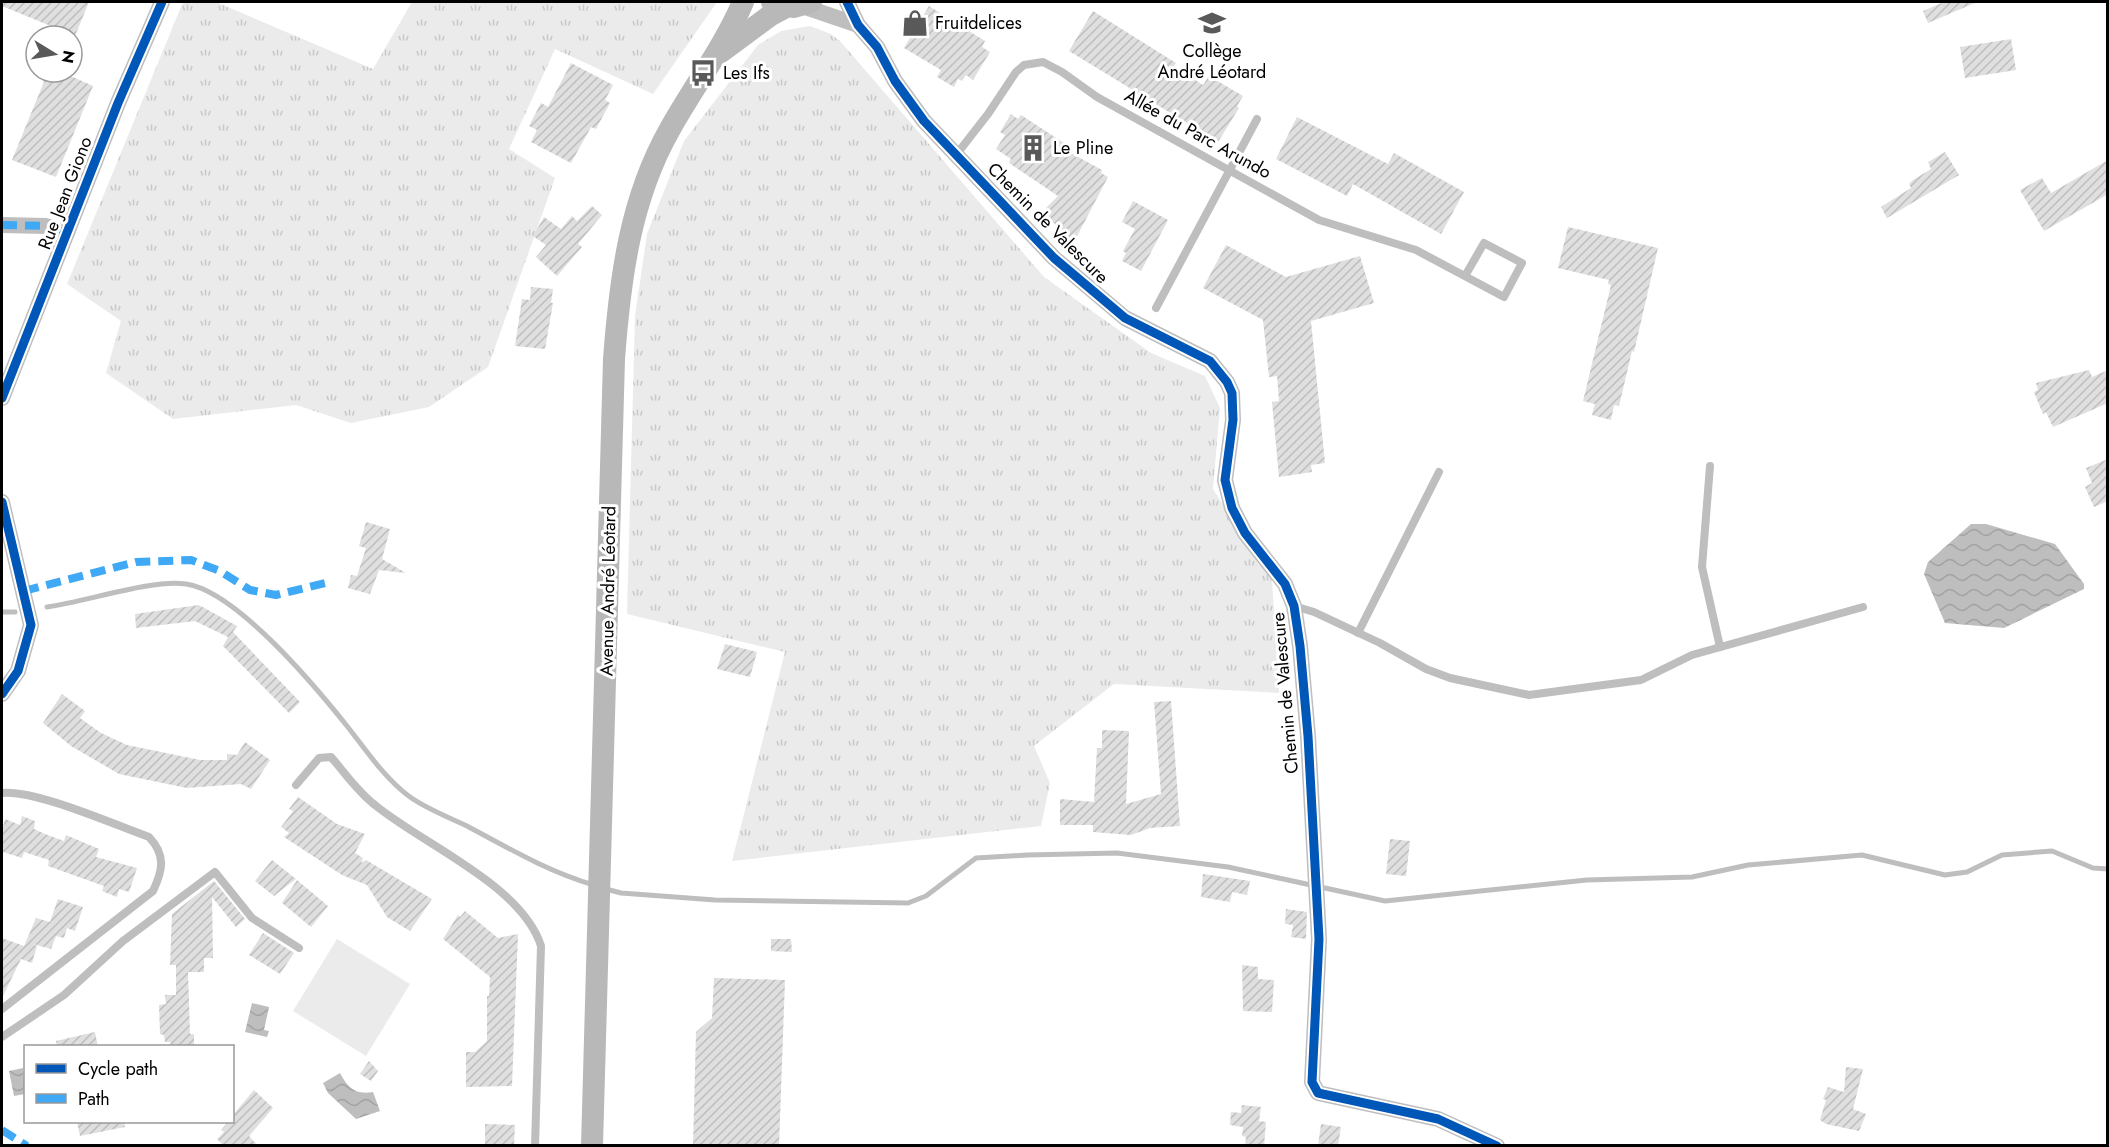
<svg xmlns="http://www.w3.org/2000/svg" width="2109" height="1147" viewBox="0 0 2109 1147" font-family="Jost,sans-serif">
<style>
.grass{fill:url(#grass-tufts)}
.garden{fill:#ebebeb}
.water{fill:url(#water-waves)}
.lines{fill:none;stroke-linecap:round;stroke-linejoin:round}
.stream{stroke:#bebebe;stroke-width:5}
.building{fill:url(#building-hatch)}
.service{stroke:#bebebe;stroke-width:8}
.minor{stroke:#bebebe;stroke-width:16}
.secondary{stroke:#b8b8b8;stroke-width:22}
.quiet{stroke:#3fa9f5;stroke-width:8;stroke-dasharray:15 8;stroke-linecap:butt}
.cycleway-casing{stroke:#fff;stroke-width:13}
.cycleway{stroke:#0057b8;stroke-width:9}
.labels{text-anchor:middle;stroke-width:6;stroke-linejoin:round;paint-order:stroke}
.poi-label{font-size:18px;fill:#000;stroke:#fff;text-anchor:start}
.street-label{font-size:18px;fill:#000;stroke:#fff}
</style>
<defs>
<pattern id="grass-tufts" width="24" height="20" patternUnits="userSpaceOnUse" patternTransform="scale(1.5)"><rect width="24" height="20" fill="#ebebeb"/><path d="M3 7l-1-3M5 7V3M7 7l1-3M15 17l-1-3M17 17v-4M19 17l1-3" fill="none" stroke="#c8c8c8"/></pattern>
<pattern id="water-waves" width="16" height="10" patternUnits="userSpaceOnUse" patternTransform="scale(1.5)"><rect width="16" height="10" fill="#bebebe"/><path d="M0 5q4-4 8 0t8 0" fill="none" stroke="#a2a2a2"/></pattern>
<pattern id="building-hatch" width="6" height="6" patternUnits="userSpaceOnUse" patternTransform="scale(1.5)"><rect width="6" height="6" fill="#dfdfdf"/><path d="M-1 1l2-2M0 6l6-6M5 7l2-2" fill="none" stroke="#bebebe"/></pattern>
</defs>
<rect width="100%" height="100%" fill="#fff"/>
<g class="grass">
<polygon points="183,2 216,2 373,69 412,2 717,2 653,94 555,49 509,149 555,178 488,367 429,407 351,423 296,405 173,419 106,373 121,321 67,284"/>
<polygon points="810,26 831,34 840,41 1044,277 1151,353 1205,376 1220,408 1213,489 1272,580 1279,693 1114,684 1034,746 1050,783 1041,826 732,861 785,652 627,614 635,316 647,234 684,141 758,45 781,31"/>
</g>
<polygon class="garden" points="337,939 410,984 366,1056 293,1011"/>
<g class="water">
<polygon points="1971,524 1986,524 2055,544 2084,584 2084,589 2004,628 1945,623 1924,574 1928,562"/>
<polygon points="252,1003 269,1007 264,1030 269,1031 267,1037 245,1032"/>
<polygon points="23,1068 25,1094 14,1096 9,1071"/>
<path d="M340,1073c8,15 15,22 33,19l7,19 -24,8 -28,-26 -5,-10z"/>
</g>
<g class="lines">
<g class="stream">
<path d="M47,607c39,-5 104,-28 139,-23 50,7 129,102 161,142 19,24 38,53 63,71 17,12 38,20 57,29 41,22 82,46 127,59"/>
<polyline points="2,612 15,612"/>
<polyline points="606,889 621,893 715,900 908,903 926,896 976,858 1027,855 1117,853 1228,867 1385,901 1587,880 1692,877 1748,865 1862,855 1945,875 1967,872 2002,855 2052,851 2093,868 2108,869"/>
</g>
</g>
<g class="building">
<polygon points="2,2 89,2 75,36 2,6"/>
<polygon points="1944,2 1977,2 1928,23 1923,11"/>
<polygon points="929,6 985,41 982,47 990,52 973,80 966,75 962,81 958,79 954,87 937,77 941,70 904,48"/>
<polygon points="1093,11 1176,63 1174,66 1203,85 1209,76 1243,96 1237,106 1239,108 1218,142 1069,51"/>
<polygon points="2011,39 2016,70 1965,78 1960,47"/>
<polygon points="571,63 613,85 605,100 610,103 596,129 591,127 571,163 531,142 537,130 529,126 541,103 548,107"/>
<polygon points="48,72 62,72 93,86 56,177 12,160"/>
<polygon points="1011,114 1018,119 1021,115 1067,145 1072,151 1071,153 1102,170 1101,173 1108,177 1074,242 1042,212 1058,196 1009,163 1011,159 996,149 1005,135 1000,132"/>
<polygon points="1297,117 1388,164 1394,153 1464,192 1441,234 1353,184 1347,196 1276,159"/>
<polygon points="1945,152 1959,175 1887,218 1881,207 1911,188 1909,184 1913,180 1931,169 1928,162"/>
<polygon points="2108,160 2108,194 2044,231 2020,190 2042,178 2051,193"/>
<polygon points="1133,201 1168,220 1141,271 1122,261 1126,253 1123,251 1135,229 1122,222"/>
<polygon points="592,206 602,215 578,244 582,247 557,276 536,257 546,245 533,236 544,217 561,229 572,216 577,221"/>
<polygon points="1568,227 1658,248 1634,352 1632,351 1619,406 1614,405 1611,420 1592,415 1595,404 1583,401 1611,285 1608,284 1609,280 1558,268"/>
<polygon points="1226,245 1286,277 1360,256 1374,303 1311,321 1325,463 1311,465 1312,472 1279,477 1272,402 1279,401 1277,376 1269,377 1263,320 1203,288"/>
<polygon points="531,287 553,289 551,303 553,303 545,349 515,346 522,299 530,300"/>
<polygon points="2089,370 2092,377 2108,370 2108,403 2053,427 2046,412 2043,414 2034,392 2038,390 2036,383"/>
<polygon points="2108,459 2108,501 2094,507 2085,487 2092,483 2086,468"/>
<polygon points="366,522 390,529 382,559 406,573 379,570 370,594 348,588 351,575 357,576 366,548 359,546"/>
<polygon points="199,605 237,626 233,632 300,702 289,713 223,646 228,637 195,621 136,628 135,614"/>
<polygon points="725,644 757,652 750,677 717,669"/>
<polygon points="62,694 85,711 80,718 101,733 127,745 200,760 227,760 227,754 237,755 245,742 270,760 251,789 241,784 187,788 119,774 71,746 43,723"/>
<polygon points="1171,701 1180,826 1150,828 1131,835 1093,832 1093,825 1060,825 1060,799 1094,802 1097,748 1102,748 1102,730 1129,731 1126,804 1161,794 1154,702"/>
<polygon points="298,797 337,824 365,834 355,853 363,858 361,863 366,860 432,899 410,931 387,917 367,885 342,875 284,837 289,833 281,827 293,811 289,809"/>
<polygon points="22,816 35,821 34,829 45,834 64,841 66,835 99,849 96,857 137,868 129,892 119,889 117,897 102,891 104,886 48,866 49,860 24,852 22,858 3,852 2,832 5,819 20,825"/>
<polygon points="1390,839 1410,841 1406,876 1386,874"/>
<polygon points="272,860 296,879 274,896 255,881"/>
<polygon points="1203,874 1250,881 1247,895 1232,892 1230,902 1201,897"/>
<polygon points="297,880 328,906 311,927 282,903"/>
<polygon points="214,881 245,919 236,927 212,897 213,958 204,958 204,972 188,972 190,1034 194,1034 194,1047 171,1047 170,1042 165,1042 164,1035 160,1034 159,1005 166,1004 165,995 176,995 176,965 170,965 172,914"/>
<polygon points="58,899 83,907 75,931 67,928 64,938 56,936 51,949 33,944 37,946 32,963 21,959 2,998 2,938 24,946 36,918 50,922"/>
<polygon points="1286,909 1307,912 1306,939 1291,937 1293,925 1285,924"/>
<polygon points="465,911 498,938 518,934 512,1086 466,1087 466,1052 475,1052 487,1041 487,996 489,996 490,977 443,939 458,915 460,917"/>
<polygon points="263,933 294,953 280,974 249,955"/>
<polygon points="771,939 791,939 792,952 771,951"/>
<polygon points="1242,965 1258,967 1258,979 1274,980 1272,1012 1243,1011"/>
<polygon points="714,978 785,980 779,1146 693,1146 696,1032 712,1018"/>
<polygon points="95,1032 98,1047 57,1047 56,1041"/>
<polygon points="369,1061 378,1071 371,1081 360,1074"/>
<polygon points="1846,1067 1863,1069 1853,1109 1866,1114 1859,1131 1826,1124 1820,1120 1826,1100 1823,1099 1828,1087 1844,1092"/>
<polygon points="254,1090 273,1108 249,1136 258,1146 224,1146 217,1139 224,1132 221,1130 228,1122 232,1122 232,1116"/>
<polygon points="1242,1105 1261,1107 1259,1121 1266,1122 1264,1146 1245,1146 1246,1137 1242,1136 1243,1127 1230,1125 1231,1112 1241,1113"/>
<polygon points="77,1122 124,1122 125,1127 80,1136"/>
<polygon points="485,1124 515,1125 514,1146 485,1146"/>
<polygon points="1321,1124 1341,1127 1338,1146 1318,1146"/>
</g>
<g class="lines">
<g class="service">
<polyline points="956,155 988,114 1016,72 1024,65 1043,62 1062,72 1097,97 1319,220 1416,250 1504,297 1522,263 1484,243 1465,276"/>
<polyline points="1156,308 1257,119"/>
<polyline points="1710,466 1702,567 1720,647"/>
<polyline points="1294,606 1314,612 1380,643 1426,669 1450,678 1529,695 1641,680 1692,655 1863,607"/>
<polyline points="1358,633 1439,472"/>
<path d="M296,785l23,-27 12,-1c14,16 27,35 44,48 47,39 147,80 166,141l-6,200"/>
<path d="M2,793c32,-4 113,32 147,44 17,18 14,33 4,54l-151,118"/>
<polyline points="2,1037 64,995 123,941 215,872 252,918 299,948"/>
</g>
<g class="minor">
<polyline points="847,2 858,25 877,47 895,81 924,121 1054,258 1125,318 1210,361 1227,382 1232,393 1233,420 1225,480 1232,508 1245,533 1285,584 1294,606 1300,646 1308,736 1319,939 1312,1082 1318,1093 1438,1119 1497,1146"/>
<polyline points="802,6 858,25"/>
<polyline points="2,225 46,226 67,233"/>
<polyline points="2,398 118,103 162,2"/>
<polyline points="2,502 31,625 18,671 2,694"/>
</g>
<g class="secondary">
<polyline points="772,2 794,7 811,2"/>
<polyline points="721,52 771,15 786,7"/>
<path d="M592,1146l22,-787c6,-80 16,-160 56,-230 24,-43 54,-82 73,-127"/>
</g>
<g class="quiet">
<polyline points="2,225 46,226 67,233"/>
<polyline points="24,591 136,562 191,560 220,571 250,590 276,595 325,583"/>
<polyline points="2,1130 27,1146"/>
</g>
<defs>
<g id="cycleway">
<polyline points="847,2 858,25 877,47 895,81 924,121 1054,258 1125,318 1210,361 1227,382 1232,393 1233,420 1225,480 1232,508 1245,533 1285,584 1294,606 1300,646 1308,736 1319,939 1312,1082 1318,1093 1438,1119 1497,1146"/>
<polyline points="2,398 118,103 162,2"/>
<polyline points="2,502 31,625 18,671 2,694"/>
</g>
</defs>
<use href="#cycleway" class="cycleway-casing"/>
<use href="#cycleway" class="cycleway"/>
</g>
<defs>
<symbol id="shop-bare" viewBox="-9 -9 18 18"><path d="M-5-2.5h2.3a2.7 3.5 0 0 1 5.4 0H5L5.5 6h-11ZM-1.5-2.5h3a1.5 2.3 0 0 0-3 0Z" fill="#595959" stroke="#fff" stroke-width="2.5" paint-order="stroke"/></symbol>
<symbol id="school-bare" viewBox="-9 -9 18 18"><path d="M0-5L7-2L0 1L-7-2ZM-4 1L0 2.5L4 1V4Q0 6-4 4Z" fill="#595959" stroke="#fff" stroke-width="2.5" paint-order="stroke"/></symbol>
<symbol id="bus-bare" viewBox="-9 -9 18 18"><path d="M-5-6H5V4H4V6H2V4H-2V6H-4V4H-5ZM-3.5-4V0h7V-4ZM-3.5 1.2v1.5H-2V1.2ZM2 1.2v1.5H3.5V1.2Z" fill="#595959" stroke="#fff" stroke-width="2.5" paint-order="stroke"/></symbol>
<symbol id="building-bare" viewBox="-9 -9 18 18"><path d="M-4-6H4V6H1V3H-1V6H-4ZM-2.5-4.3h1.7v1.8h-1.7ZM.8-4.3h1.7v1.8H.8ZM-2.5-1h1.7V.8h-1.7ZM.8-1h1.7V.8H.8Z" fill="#595959" stroke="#fff" stroke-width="2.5" paint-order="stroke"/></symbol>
</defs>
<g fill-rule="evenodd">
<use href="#shop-bare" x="896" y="4" width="38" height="38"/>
<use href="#school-bare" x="1193" y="4" width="38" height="38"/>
<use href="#bus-bare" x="684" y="54" width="38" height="38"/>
<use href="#building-bare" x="1014" y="129" width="38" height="38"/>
</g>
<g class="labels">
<g class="poi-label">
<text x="935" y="29">Fruitdelices</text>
<text x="1212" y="57" text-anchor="middle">Collège<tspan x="1212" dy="21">André Léotard</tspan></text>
<text x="723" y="79">Les Ifs</text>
<text x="1053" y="154">Le Pline</text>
</g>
<g class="street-label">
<text transform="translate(1198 134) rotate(29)" y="6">Allée du Parc Arundo</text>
<text transform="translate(65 193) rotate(-69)" y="6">Rue Jean Giono</text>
<text transform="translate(1048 223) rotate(45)" y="6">Chemin de Valescure</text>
<text transform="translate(608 591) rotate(-89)" y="6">Avenue André Léotard</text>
<text transform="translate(1285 693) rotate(-95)" y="6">Chemin de Valescure</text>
</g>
</g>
<rect width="2109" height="1147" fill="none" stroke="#000000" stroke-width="6"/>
<rect x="24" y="1045" width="210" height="78" fill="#ffffff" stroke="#999999" stroke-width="1.5"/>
<rect x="36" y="1064" width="30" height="9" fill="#0057b8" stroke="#999999" stroke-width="1.5"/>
<text x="78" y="1075" font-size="18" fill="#000000">Cycle path</text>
<rect x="36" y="1094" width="30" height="9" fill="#3fa9f5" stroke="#999999" stroke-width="1.5"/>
<text x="78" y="1105" font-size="18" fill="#000000">Path</text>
<g transform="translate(54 54) rotate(101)"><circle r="28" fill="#ffffff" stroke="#999999" stroke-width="1.5"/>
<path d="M0-4.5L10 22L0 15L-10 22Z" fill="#595959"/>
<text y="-9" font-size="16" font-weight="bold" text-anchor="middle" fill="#000000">N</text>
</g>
</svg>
